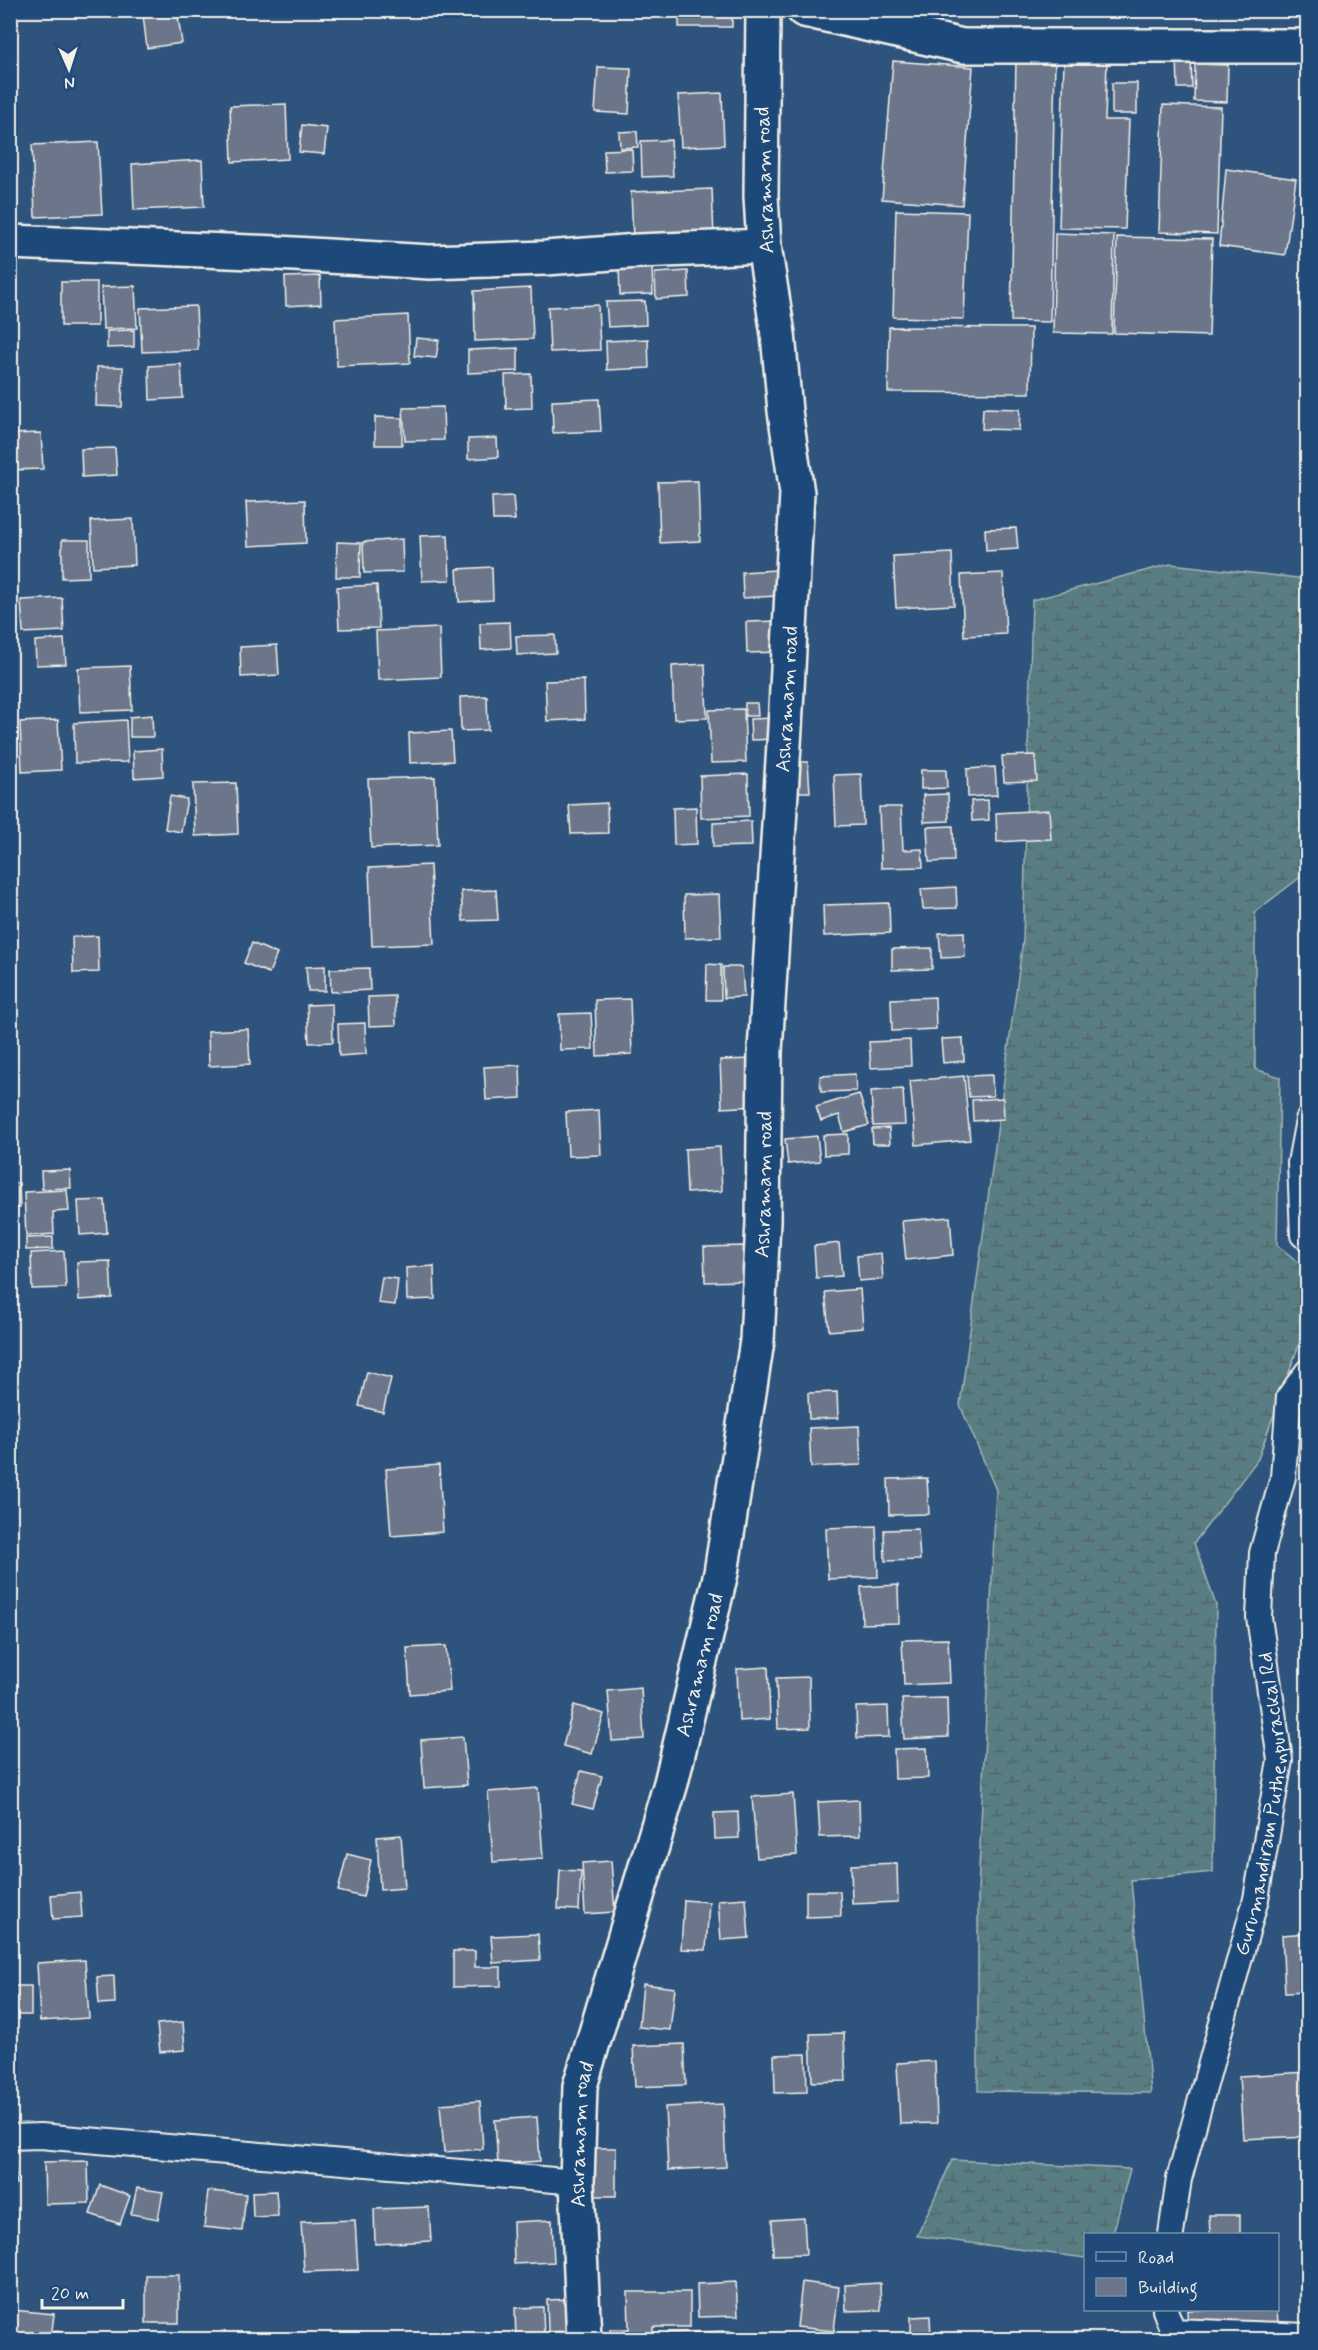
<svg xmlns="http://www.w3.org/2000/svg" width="1318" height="2350" viewBox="0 0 1318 2350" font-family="Mynerve,sans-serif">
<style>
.wetland{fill:url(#wetland-marsh);stroke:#a6b7b5;stroke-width:1.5}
.building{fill:#6c768b;stroke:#f4f1e8;stroke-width:1.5}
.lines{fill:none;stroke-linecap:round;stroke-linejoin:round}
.street-casing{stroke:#f4f1e8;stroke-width:28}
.secondary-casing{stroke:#f4f1e8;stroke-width:38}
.street{stroke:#1f4a7a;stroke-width:24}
.secondary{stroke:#1f4a7a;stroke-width:33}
.labels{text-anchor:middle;stroke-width:5;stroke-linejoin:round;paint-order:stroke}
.street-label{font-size:21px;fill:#f4f1e8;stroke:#1f4a7a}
</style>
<defs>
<pattern id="wetland-marsh" width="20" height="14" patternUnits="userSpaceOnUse" patternTransform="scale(1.5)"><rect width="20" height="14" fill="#597d82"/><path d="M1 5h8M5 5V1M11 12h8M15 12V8" fill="none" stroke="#526567"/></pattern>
</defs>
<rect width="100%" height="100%" fill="#2e537d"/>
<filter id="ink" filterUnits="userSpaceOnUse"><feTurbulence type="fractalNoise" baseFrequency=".0167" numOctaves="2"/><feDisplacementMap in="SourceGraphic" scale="12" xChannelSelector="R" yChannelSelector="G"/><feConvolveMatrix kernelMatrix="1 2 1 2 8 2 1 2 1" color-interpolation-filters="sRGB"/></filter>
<g filter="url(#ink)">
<g class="wetland">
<polygon points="1171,564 1307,579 1307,872 1255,912 1255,1069 1280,1077 1277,1245 1307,1269 1307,1322 1258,1459 1194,1543 1216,1605 1213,1872 1131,1880 1151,2093 978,2091 978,1892 996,1490 960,1405 1023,940 1032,600"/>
<polygon points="952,2160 1130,2169 1113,2234 1086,2234 1085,2258 917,2236"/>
</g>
<g class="building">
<polygon points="177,10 182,43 147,48 143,15"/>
<rect x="679" y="10" width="53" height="17"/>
<polygon points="1177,56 1191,56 1192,88 1178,88"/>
<polygon points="1016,59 1055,59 1050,322 1011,321"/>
<polygon points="1064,60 1107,62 1105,120 1129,120 1125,229 1059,228"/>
<polygon points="893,61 973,67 962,205 882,199"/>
<polygon points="1195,64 1228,65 1227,102 1194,101"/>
<polygon points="598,67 631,68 629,114 595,112"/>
<rect x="1112" y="83" width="25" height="31"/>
<polygon points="722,93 724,145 681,147 678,95"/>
<polygon points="286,104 288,159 232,162 230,106"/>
<polygon points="1163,105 1221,107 1217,234 1159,232"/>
<polygon points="302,125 327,128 324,154 299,152"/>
<polygon points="637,131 638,147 620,148 619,132"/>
<polygon points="671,140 673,176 642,177 641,141"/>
<polygon points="98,142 102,214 35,217 32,145"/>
<polygon points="632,149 633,171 605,172 604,150"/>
<polygon points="202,160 204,207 134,210 132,164"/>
<polygon points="1226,169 1296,179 1285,255 1219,246"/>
<polygon points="712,189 714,237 633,240 631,192"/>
<polygon points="896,210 968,212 964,319 893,317"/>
<polygon points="1055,233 1114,235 1112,334 1053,333"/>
<polygon points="1117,237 1212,239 1209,336 1114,333"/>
<polygon points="652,265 653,294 620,295 619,266"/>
<polygon points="688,271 689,297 656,299 655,273"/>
<polygon points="320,276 321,304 286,306 285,277"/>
<rect x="61" y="282" width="36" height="44"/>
<polygon points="135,286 137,328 103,329 101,287"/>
<polygon points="531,288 533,339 475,341 474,291"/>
<polygon points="645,301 646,325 608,327 606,302"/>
<polygon points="598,305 600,350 550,352 548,307"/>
<polygon points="196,306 198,350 142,352 140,308"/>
<polygon points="408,315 410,363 337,366 335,319"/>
<polygon points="889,327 1031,328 1030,393 888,392"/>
<polygon points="134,330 134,347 107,348 107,331"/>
<polygon points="416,338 439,340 436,358 414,356"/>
<polygon points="648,339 649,368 607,370 606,341"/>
<polygon points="518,348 518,371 468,373 468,350"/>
<polygon points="181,364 183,398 150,400 149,366"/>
<polygon points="97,367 123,367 122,407 96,406"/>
<polygon points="531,374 532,408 506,409 505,375"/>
<polygon points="599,399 601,431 553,433 552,401"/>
<polygon points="443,407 444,440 405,441 403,408"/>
<polygon points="983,408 1020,409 1019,430 982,429"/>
<polygon points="375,417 402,418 402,445 375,445"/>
<polygon points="41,433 43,469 11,470 10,434"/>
<polygon points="497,438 498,457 468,459 468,439"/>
<polygon points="115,448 117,475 82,477 81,449"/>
<polygon points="698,481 700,541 660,543 658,482"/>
<polygon points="513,496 515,520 493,520 492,497"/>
<polygon points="305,500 306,543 248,546 246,502"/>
<polygon points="133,519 135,565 93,567 91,521"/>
<polygon points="1016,528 1018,549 986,551 985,529"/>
<polygon points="448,535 450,580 422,581 420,536"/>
<polygon points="402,539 403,572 364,573 363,542"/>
<polygon points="62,540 89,540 89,577 62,578"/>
<polygon points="337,542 361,543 360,577 336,577"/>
<polygon points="952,553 954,605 896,608 893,556"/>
<polygon points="492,567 493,600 459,602 457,569"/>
<polygon points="776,570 777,596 743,598 742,572"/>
<polygon points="1003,573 1006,634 964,636 961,575"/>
<polygon points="377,585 379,628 339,629 337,587"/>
<polygon points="62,598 64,631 23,633 21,600"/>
<polygon points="778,621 780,652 747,653 746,622"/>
<polygon points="510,622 511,648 481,650 480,623"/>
<polygon points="439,628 441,677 378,680 376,631"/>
<polygon points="555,635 556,653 517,655 516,636"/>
<polygon points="64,639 66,664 36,665 35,641"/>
<polygon points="277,645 279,675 241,677 240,647"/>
<polygon points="705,664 707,718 674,719 672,666"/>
<polygon points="130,666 132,710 80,712 78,668"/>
<polygon points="584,680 585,719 547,721 545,681"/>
<polygon points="487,696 488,730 461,731 460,697"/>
<polygon points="745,703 757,703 758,716 745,716"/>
<polygon points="744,709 746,762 711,763 709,710"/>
<polygon points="152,715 153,737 130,737 130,717"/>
<polygon points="775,718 776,739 751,740 750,719"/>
<polygon points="58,720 61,770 22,772 20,722"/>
<polygon points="126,720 128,762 75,763 74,723"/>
<polygon points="451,731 453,761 410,763 409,733"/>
<polygon points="162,749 163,776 134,778 133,751"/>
<polygon points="1035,755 1037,781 1004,782 1002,756"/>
<polygon points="786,762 808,762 810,792 787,792"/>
<polygon points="995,767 997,795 968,797 967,769"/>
<polygon points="921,770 946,770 947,788 921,789"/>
<polygon points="748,774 749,816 701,818 700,776"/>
<polygon points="861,774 863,825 836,826 834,775"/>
<polygon points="435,777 438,845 371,848 368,779"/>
<polygon points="236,783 238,834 195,836 193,784"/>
<polygon points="948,794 949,821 924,822 923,795"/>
<polygon points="170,796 187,799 181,832 165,829"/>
<polygon points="988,800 989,820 972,821 971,801"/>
<polygon points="607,803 608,833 571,834 569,805"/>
<polygon points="696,807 697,844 674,845 673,808"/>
<polygon points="879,807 901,807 903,850 922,849 923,867 881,868"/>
<polygon points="1049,810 1051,839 997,842 996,813"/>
<polygon points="751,821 752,846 713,847 713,823"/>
<polygon points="953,826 954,861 929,862 927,827"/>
<polygon points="430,865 434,944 372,946 369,868"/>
<polygon points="956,887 957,908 923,909 921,889"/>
<polygon points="496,890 498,920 463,921 461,891"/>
<polygon points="719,894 721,937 685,938 684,895"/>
<polygon points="889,903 890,933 824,936 823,905"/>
<polygon points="964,932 965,957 941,958 939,933"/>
<polygon points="98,936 99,972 73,973 72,937"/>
<polygon points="252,943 277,954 269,973 244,963"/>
<polygon points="932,948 932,969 892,970 892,949"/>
<polygon points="707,964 721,965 721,1000 706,1000"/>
<polygon points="325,966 325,991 308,991 306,967"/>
<polygon points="723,967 742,967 744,997 724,998"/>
<polygon points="369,968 370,990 331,992 330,969"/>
<polygon points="395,996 396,1025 369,1026 368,997"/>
<polygon points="935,997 936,1029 892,1031 891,999"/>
<polygon points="630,999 632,1054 597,1056 595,1000"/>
<polygon points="332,1004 333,1042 309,1043 307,1005"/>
<polygon points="591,1013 593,1049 560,1050 559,1014"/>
<polygon points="365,1023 366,1054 339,1056 338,1024"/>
<polygon points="248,1029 250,1064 209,1066 208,1031"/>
<polygon points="963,1038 964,1061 943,1063 941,1039"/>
<polygon points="910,1040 911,1066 871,1068 869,1042"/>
<polygon points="756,1059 758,1106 722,1108 720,1060"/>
<polygon points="520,1065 521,1098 486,1100 484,1067"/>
<polygon points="855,1074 856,1091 821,1092 820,1076"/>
<polygon points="992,1075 993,1096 969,1097 967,1076"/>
<polygon points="964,1076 970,1140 916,1145 910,1081"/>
<polygon points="903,1089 905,1125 873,1126 871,1091"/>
<polygon points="859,1094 869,1125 844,1132 839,1115 821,1121 816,1107"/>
<polygon points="1003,1098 1004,1119 973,1121 972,1100"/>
<polygon points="599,1110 601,1155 568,1156 566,1112"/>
<polygon points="889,1128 890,1144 873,1144 872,1129"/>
<polygon points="848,1134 848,1154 824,1155 823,1135"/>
<polygon points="817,1136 820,1161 788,1164 785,1139"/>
<polygon points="720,1147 722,1191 687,1193 685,1149"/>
<polygon points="70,1170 71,1188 42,1189 41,1171"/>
<polygon points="19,1183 20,1208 10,1208 10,1184"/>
<polygon points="67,1190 69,1211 53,1212 54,1234 26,1236 24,1192"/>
<polygon points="105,1200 107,1233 80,1235 78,1201"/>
<polygon points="950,1217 953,1255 906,1260 902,1221"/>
<polygon points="53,1237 53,1249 26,1250 26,1238"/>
<polygon points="839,1243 842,1276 816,1278 814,1246"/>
<polygon points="744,1246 745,1281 705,1282 704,1247"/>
<polygon points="64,1251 66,1288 32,1289 31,1253"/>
<polygon points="881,1253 883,1279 859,1281 857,1256"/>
<polygon points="110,1261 112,1298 79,1300 77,1262"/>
<polygon points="434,1266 435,1299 407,1300 406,1268"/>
<polygon points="382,1277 398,1279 395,1305 378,1303"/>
<polygon points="860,1289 863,1328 829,1331 825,1292"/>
<polygon points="367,1372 391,1378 383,1412 359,1406"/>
<polygon points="837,1392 838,1418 809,1419 808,1393"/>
<polygon points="859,1426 861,1465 811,1467 809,1428"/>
<polygon points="439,1465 443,1532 391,1536 386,1469"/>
<polygon points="927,1478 929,1514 889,1515 888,1479"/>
<polygon points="876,1526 878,1577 828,1579 826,1528"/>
<polygon points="918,1529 920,1560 885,1561 884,1530"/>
<polygon points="898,1585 899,1623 862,1624 861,1587"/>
<polygon points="948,1639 950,1683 904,1685 902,1640"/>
<polygon points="446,1646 450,1691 410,1694 407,1648"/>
<polygon points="768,1667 770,1719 739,1721 737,1669"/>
<polygon points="809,1677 810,1728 778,1729 776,1678"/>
<polygon points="641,1688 644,1739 612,1741 608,1691"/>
<polygon points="947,1698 948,1737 904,1739 902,1699"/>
<polygon points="574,1705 604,1714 592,1754 563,1746"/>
<polygon points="888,1706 889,1737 857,1738 856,1707"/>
<polygon points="463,1737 467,1785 424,1788 421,1740"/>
<polygon points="927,1748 928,1778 895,1779 894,1749"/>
<polygon points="581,1771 602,1776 593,1809 572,1804"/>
<polygon points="538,1788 543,1858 493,1862 488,1792"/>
<polygon points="793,1794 797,1855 757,1858 752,1797"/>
<polygon points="859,1800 860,1836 820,1837 818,1802"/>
<polygon points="1302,1811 1308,1811 1308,1847 1301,1846"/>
<polygon points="738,1812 739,1838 715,1839 714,1813"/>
<polygon points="401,1835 405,1888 380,1890 377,1837"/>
<polygon points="347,1854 371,1860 363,1897 338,1891"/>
<polygon points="611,1861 615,1912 585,1914 582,1863"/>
<polygon points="897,1863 898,1902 852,1904 851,1865"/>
<polygon points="560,1870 581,1871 579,1910 558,1909"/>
<polygon points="806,1891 840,1891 841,1916 806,1917"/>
<polygon points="80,1892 82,1917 53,1919 51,1895"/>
<polygon points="746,1898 749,1938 721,1940 718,1900"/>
<polygon points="684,1900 709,1902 706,1950 681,1949"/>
<polygon points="1308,1933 1308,1992 1285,1993 1282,1935"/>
<polygon points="538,1934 540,1960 493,1963 491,1936"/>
<polygon points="453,1951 475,1951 475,1967 501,1967 501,1986 453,1987"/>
<polygon points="85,1960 89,2018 40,2021 37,1963"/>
<polygon points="114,1976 115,2003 99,2004 97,1977"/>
<polygon points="643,1984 675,1988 670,2030 639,2027"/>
<rect x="10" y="1986" width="21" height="29"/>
<polygon points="183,2022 185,2050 160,2052 157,2024"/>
<polygon points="844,2033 846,2081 812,2082 810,2034"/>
<polygon points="684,2044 686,2085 635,2087 633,2046"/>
<polygon points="806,2054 807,2092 775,2093 774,2055"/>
<polygon points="935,2061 937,2123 900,2124 897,2063"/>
<polygon points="1308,2072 1308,2136 1243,2139 1239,2076"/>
<polygon points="480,2101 483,2149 444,2152 440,2104"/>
<polygon points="723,2104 726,2167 668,2170 665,2107"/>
<polygon points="537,2117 540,2161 498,2164 495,2120"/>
<polygon points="587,2148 616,2148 616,2196 588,2196"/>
<polygon points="14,2153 16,2184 10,2184 10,2154"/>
<polygon points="88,2161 89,2203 45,2204 44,2162"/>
<polygon points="100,2185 130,2196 120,2224 90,2214"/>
<polygon points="137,2188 163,2192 158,2219 131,2214"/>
<polygon points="208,2191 246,2194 242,2231 204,2227"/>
<polygon points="276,2191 278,2216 253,2217 252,2192"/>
<polygon points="429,2207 431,2241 375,2244 374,2209"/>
<polygon points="1209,2215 1240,2215 1240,2234 1210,2234"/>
<polygon points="804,2218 806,2254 773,2255 772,2220"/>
<polygon points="355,2220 358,2270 304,2272 301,2222"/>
<polygon points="552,2220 554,2262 514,2264 513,2222"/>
<rect x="146" y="2275" width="33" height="48"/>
<polygon points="736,2282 738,2316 698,2317 697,2284"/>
<polygon points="802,2282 839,2287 834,2331 797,2327"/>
<polygon points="880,2283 881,2310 846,2311 845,2285"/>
<polygon points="628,2292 690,2292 690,2327 653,2327 653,2340 610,2340 610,2329 629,2329"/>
<polygon points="574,2299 575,2331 548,2332 547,2300"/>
<polygon points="543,2307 544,2340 516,2340 515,2308"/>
<polygon points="12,2310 54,2314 52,2331 83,2334 83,2340 10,2340"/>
<polygon points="1187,2310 1277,2310 1278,2323 1188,2328"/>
<polygon points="930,2316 931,2338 911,2339 911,2317"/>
<polygon points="730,2331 731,2340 667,2340 667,2333"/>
</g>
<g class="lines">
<defs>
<g id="street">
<polyline points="1308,1120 1300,1163 1303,1235 1308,1238"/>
<polyline points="10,2137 40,2136 577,2182"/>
<path id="s1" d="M1171,2234l8,-55 77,-280 24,-139 -21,-143 3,-64 21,-76 6,-80 19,-26"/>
<polyline points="1165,2310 1173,2331 1308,2336"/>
</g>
<g id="secondary">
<polyline points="804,10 963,46 1308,46"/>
<polyline points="10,242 277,253 430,262 546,258 638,251 764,246"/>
<path id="s2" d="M584,2340l-7,-158 3,-96 91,-303 50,-210 36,-232 6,-119 2,-171 20,-323 12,-235 -12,-82 -7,-77 -14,-88 -3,-50 2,-186"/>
</g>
</defs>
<use href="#street" class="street-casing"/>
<use href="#secondary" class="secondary-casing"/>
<use href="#street" class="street"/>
<use href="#secondary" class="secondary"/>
</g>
</g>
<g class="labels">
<g class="street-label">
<text transform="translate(764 180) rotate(-92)" y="7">Ashramam road</text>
<text dy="7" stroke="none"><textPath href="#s2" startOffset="1664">Ashramam road</textPath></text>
<text dy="7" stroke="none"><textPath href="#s2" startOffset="1178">Ashramam road</textPath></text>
<text dy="7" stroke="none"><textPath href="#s2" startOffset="692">Ashramam road</textPath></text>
<text dy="7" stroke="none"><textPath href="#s1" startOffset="442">Gurumandiram Puthenpurackal Rd</textPath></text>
<text dy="7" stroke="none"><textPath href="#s2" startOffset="206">Ashramam road</textPath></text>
</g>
</g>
<rect width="1318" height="2350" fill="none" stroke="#1f4a7a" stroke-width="36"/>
<rect x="18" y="18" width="1282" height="2314" fill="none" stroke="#f4f1e8" stroke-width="2" filter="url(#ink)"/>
<rect x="1084" y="2233" width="195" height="78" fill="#1f4a7a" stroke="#748da6" stroke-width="1.5"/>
<rect x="1096" y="2252" width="30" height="9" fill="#1f4a7a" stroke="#748da6" stroke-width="1.5"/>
<text x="1138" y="2263" font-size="18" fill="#f4f1e8">Road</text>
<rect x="1096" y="2278" width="30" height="18" fill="#6c768b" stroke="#748da6" stroke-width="1.5"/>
<text x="1138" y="2293" font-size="18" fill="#f4f1e8">Building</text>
<g transform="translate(69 69) rotate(177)" stroke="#1f4a7a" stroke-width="4.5" paint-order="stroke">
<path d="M0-4.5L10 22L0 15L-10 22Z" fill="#f4f1e8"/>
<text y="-9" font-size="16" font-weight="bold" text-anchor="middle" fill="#f4f1e8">N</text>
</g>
<path d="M42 2299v9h81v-9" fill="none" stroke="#f4f1e8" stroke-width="3"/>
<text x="51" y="2299" font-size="18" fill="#f4f1e8" stroke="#1f4a7a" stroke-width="4.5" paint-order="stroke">20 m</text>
</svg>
